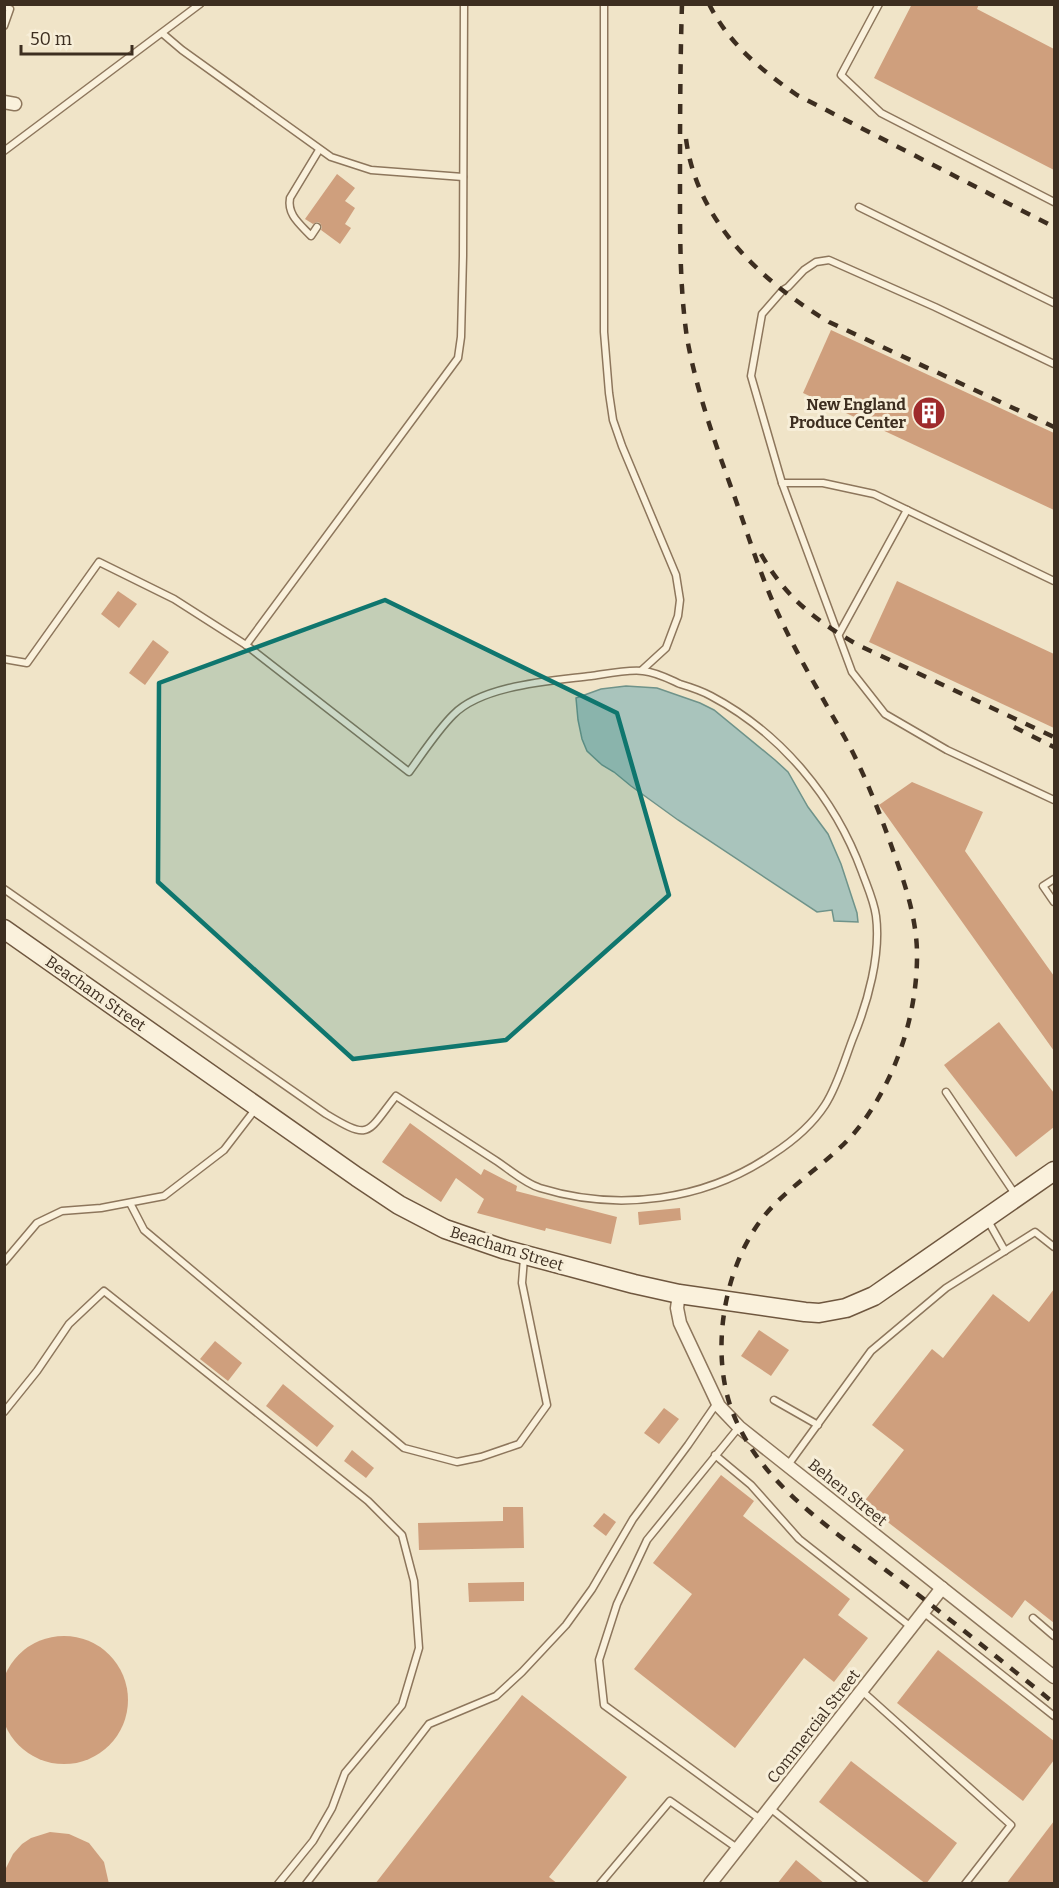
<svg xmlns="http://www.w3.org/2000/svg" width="1059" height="1888" viewBox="0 0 1059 1888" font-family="Bitter,serif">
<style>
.water{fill:#a9c4bc;stroke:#6f938a;stroke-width:1.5}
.building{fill:#cf9f7d}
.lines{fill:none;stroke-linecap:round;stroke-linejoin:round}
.lane-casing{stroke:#8d765c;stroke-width:9}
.street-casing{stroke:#8d765c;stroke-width:15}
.secondary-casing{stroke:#6f573f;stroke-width:21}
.lane{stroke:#faf1dc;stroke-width:6}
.street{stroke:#faf1dc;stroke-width:12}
.secondary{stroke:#faf1dc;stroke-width:18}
.rail{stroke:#3d2e20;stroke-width:4.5;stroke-dasharray:10 10;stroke-linecap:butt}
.marked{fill:#0f766e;fill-opacity:0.2;stroke:#0f766e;stroke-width:4.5;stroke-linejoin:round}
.labels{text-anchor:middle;stroke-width:6;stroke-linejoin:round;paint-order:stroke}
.poi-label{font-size:16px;font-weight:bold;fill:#3d2e20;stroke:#f7eed8;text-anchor:end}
.street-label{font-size:16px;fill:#3d2e20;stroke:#f7eed8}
</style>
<rect width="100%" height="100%" fill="#f0e4c8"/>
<polygon class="water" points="626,686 657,688 700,703 714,710 775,760 788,772 808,807 828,834 841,864 857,913 858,922 834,921 832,910 817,912 678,820 631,786 614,772 602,765 587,751 582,739 578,720 576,698 601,689"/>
<g class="building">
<polygon points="912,4 979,4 977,9 1054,49 1054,170 874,78"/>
<polygon points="337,174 355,188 345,201 355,208 345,224 351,228 340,244 321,230 322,227 320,223 317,222 313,224 305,219"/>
<polygon points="831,330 1054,433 1054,510 803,393"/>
<polygon points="897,581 1054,654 1054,728 869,642"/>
<polygon points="118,591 137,604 119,628 101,614"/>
<polygon points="153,640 169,652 145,685 129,673"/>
<polygon points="912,782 983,812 965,851 1054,976 1054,1051 879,805"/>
<polygon points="999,1022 1054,1093 1054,1127 1016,1157 944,1065"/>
<polygon points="410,1123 481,1175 484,1169 517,1186 516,1191 617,1217 611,1244 546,1228 545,1231 477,1213 484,1199 456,1178 441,1202 382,1162"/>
<polygon points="680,1208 681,1220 639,1225 638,1212"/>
<polygon points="1054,1289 1054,1623 1025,1600 1012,1618 863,1503 904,1450 872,1425 932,1349 943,1358 993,1294 1029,1322"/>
<polygon points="759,1330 789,1350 771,1376 741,1356"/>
<polygon points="215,1341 242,1363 228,1381 200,1359"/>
<polygon points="283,1384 334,1426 317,1447 266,1406"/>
<polygon points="664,1408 679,1419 659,1444 644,1433"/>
<polygon points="352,1450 374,1468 366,1478 344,1461"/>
<polygon points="721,1475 754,1501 743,1516 850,1599 838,1615 868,1638 834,1682 804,1658 735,1748 634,1669 692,1594 653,1563"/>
<polygon points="503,1507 523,1507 524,1548 419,1550 418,1523 503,1521"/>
<polygon points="604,1513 616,1522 606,1536 593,1526"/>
<polygon points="524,1582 524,1601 469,1602 468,1583"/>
<circle cx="64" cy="1700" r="64"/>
<polygon points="938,1650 1054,1741 1054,1760 1023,1801 897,1703"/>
<polygon points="522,1695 627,1777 549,1877 558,1884 375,1884"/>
<polygon points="851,1761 957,1843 926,1884 819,1802"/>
<polygon points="1054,1821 1054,1884 1006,1884"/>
<polygon points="50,1832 69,1834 89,1843 104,1862 109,1884 4,1884 4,1872 13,1854 22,1844 31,1838"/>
<polygon points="796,1860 825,1884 777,1884"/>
</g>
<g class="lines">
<defs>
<g id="lane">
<polyline points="604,4 604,332 609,393 613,420 622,446 676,575 680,600 678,616 666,648 642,670"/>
<polyline points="879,4 841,75 881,113 1054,202"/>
<polyline points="4,7 10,9 4,26"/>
<polyline points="162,33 182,50 331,157 371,170 463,177"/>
<polyline points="4,151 200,4"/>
<polyline points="859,207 1054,303"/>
<path d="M317,227l-6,9c-11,-12 -24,-21 -21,-38l29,-48"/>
<polyline points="1054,364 935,307 829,260 816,262 804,270 788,287 783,290 762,314 751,376 782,483 852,672 885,714 947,750 1054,800"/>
<polyline points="782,483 823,483 874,494 1054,581"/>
<polyline points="839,634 907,510"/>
<polyline points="246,645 458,358 461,337 463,256 464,4"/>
<path d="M4,659l23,4 72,-101 75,37 72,46 163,127c14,-19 28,-41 44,-57 29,-30 98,-34 138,-39 14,-2 38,-7 52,-5 13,1 26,8 37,13 10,3 22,7 31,12 70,37 124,102 151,176 5,14 12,29 14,44 5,38 -8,86 -23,122 -8,21 -16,49 -28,67 -13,20 -32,36 -52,49 -68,47 -155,58 -233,34 -16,-5 -31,-19 -45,-28 -33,-21 -66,-43 -99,-64 -30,38 -25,45 -70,18l-322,-225"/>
<polyline points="1054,879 1043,886 1054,902"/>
<polyline points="946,1092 1015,1194"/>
<polyline points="130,1203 144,1230 404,1448 457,1462 481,1457 519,1444 547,1405 522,1283 524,1258"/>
<polyline points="987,1219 1005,1251"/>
<polyline points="4,1262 37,1223 62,1211 101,1208 164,1196 224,1150 257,1107"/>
<polyline points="774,1400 818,1425"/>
<polyline points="4,1412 37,1371 69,1324 104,1291 368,1501 402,1535 414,1581 419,1648 402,1705 345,1773 332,1808 313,1841 278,1884"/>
<polyline points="739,1427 647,1540 617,1604 599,1660 604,1705 760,1819"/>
<polyline points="715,1455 751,1485 799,1539 911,1627"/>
<polyline points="788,1465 871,1351 946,1288 1035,1232 1054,1247"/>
<polyline points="923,1612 1054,1716"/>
<polyline points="1033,1618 1054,1636"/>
<polyline points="862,1691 1011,1825 965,1884"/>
<polyline points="770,1808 865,1884"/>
<polyline points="306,1884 429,1724 496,1696 522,1672 566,1625 592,1589 633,1519 688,1445 717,1403"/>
<polyline points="600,1884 670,1801 737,1848"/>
</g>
<g id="street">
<polyline points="4,102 15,104"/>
<polyline points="679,1294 677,1308 680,1323 719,1406 739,1427 1054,1677"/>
<polyline points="710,1884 942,1588"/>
</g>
<polyline id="secondary" points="4,929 357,1177 399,1205 445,1229 503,1249 634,1284 679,1294 805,1312 819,1313 846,1308 874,1296 1054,1171"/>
</defs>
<use href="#lane" class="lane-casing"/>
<use href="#street" class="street-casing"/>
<use href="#secondary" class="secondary-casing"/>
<use href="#lane" class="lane"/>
<use href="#street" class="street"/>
<use href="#secondary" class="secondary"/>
<g class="rail">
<path d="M682,4c-2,63 -2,125 -2,187 0,49 0,99 7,147 10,55 29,108 48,160 12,34 23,69 37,102 22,51 51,98 78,147 18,35 32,72 45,109 11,31 21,62 22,95 1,61 -20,126 -57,175 -24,31 -59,51 -87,80 -47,48 -64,139 -42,202 21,58 67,96 114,132 24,17 47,35 71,53 46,36 92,73 138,110"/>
<path d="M709,4c20,40 52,66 88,91l257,132"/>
<path d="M686,139c11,83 75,142 143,183l225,105"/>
<path d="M761,554c24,43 55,67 97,91l196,92"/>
<polyline points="1014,727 1054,747"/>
</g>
</g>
<path class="marked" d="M385,600l232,113 52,182 -163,145 -153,19 -195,-177 1,-199z"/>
<defs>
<symbol id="building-disc" viewBox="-11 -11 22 22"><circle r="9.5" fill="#9e2a2b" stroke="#f7eed8"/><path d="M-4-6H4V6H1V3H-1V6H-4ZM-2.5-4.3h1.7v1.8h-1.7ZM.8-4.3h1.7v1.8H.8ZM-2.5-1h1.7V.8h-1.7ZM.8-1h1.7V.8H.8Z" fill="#fff"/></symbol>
</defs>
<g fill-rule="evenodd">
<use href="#building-disc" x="910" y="394" width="38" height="38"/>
</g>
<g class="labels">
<g class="poi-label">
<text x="906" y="410">New England<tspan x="906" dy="18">Produce Center</tspan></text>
</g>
<g class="street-label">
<text transform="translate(96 993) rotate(35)" y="6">Beacham Street</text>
<text transform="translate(507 1248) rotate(17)" y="6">Beacham Street</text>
<text transform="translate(848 1492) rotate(39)" y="6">Behen Street</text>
<text transform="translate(813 1726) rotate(-52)" y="6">Commercial Street</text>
</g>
</g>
<rect width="1059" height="1888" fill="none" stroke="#3d2e20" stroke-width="12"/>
<path d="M21 45v9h111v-9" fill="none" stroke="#3d2e20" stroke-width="3"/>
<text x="30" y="45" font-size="18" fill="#3d2e20" stroke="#f7eed8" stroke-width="4.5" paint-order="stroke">50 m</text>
</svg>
